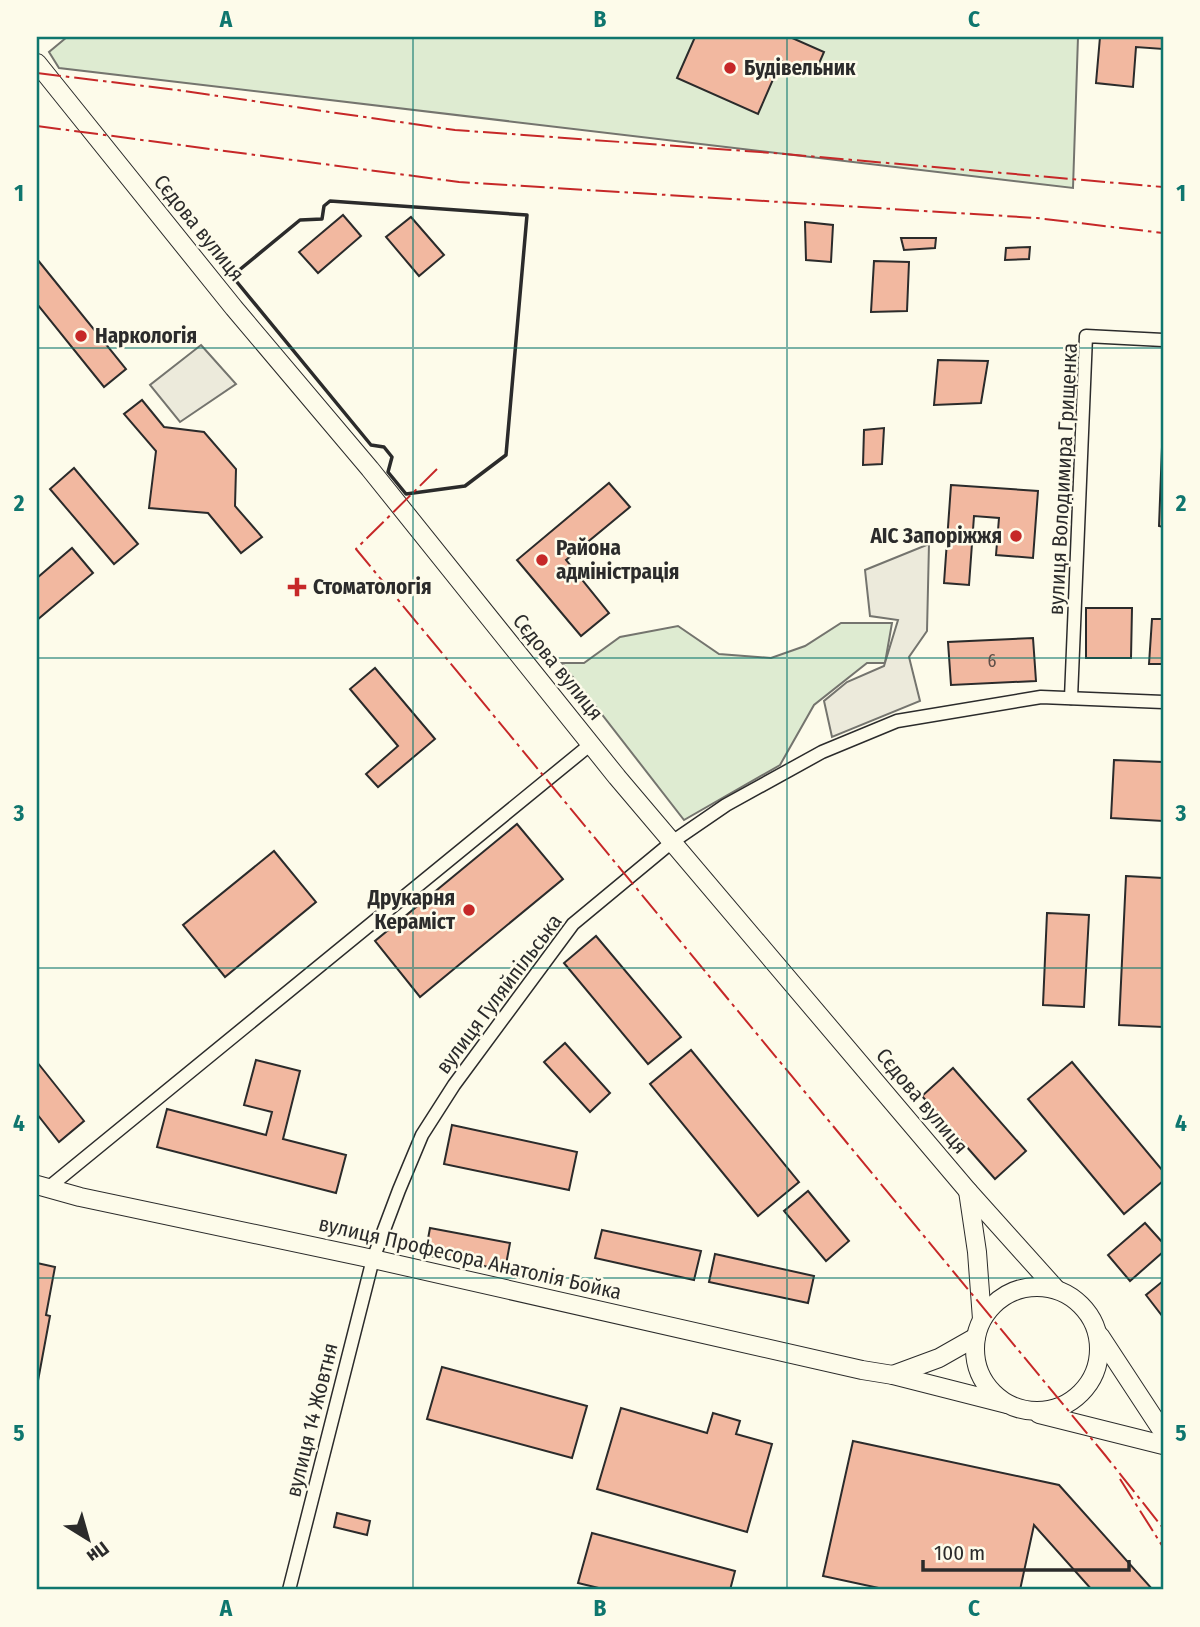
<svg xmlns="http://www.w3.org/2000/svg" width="1200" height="1627" viewBox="0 0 1200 1627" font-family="'Fira Sans Condensed',sans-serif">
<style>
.green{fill:#deebd1;stroke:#74746e;stroke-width:2}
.parking{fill:#eceadb;stroke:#74746e;stroke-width:2}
.building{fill:#f2b8a0;stroke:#2b2b2b;stroke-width:2}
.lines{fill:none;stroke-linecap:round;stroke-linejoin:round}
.street-casing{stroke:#2b2b2b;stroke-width:15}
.secondary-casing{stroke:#2b2b2b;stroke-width:20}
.street{stroke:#fdfbea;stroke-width:12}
.secondary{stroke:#fdfbea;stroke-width:18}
.wall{stroke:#2b2b2b;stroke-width:3.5}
.power{stroke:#c62828;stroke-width:2;stroke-dasharray:24 5 3.5 5;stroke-linecap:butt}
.grid{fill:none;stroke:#0f766e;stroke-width:2;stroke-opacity:0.55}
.poi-dot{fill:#c62828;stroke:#fdfbea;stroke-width:2.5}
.labels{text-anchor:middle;stroke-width:5;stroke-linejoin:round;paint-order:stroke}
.number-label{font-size:18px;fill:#5d4e48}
.poi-label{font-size:21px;font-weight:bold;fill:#2b2b2b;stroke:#fdfbea;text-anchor:start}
.street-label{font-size:21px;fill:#2b2b2b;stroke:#fdfbea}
.neatline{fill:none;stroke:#0f766e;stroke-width:2.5}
.grid-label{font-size:23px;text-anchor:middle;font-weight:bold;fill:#0f766e}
</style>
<rect width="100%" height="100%" fill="#fdfbea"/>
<g class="green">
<polygon points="67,37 1078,37 1073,188 59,68 49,52"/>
<polygon points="841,623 892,623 885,663 867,663 814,705 780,765 684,820 562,663 584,663 620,637 678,626 719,654 771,658 805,646"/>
</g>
<g class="parking">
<polygon points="201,345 236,384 180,422 150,385"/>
<polygon points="929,544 927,631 909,657 920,701 832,737 824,701 847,682 884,666 898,620 870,616 865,570"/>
</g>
<g class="building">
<polygon points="695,37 790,37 824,52 814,75 781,61 758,114 677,78"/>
<polygon points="1100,37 1163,37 1163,49 1136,47 1133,87 1096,83"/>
<polygon points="343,215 361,236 318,273 299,252"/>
<polygon points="411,217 444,255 419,276 386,237"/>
<polygon points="805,222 833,225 831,262 806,260"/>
<polygon points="901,238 936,238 935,248 904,250"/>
<polygon points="1030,247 1029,259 1005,260 1006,248"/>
<polygon points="37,259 126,369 104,387 37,304"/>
<polygon points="874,261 909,262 907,311 871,312"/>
<polygon points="938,360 988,361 981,403 934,405"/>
<polygon points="142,400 164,427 204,432 236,469 235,506 262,537 241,553 208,513 149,508 156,451 124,414"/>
<polygon points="1163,421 1163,527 1159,526"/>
<polygon points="884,428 882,464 863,465 864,430"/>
<polygon points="74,468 138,544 114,564 50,489"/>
<polygon points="609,483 630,507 566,560 609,613 581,636 517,560"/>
<polygon points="951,485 1038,491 1033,558 996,555 999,518 974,516 969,585 944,583"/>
<polygon points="72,548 93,573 37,620 37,578"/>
<polygon points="1086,608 1132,608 1131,658 1086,658"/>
<polygon points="1152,619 1163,619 1163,664 1149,664"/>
<polygon points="1033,638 1036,681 951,685 948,642"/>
<polygon points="375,668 435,739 378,787 366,774 398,746 350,689"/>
<polygon points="1114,760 1163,762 1163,821 1111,818"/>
<polygon points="517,824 563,879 420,997 375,941"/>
<polygon points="274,851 316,902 225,977 183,925"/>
<polygon points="1126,876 1163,878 1163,1027 1119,1025"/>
<polygon points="1047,913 1089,915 1084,1007 1043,1005"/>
<polygon points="596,936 681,1037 648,1064 564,963"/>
<polygon points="565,1043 610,1093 590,1112 544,1062"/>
<polygon points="691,1050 799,1182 758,1216 650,1084"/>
<polygon points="256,1060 300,1071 283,1139 346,1155 336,1193 157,1147 167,1109 266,1135 272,1112 244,1105"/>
<polygon points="37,1062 84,1121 59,1142 37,1114"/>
<polygon points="1072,1062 1163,1171 1163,1181 1124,1214 1028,1099"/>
<polygon points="953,1068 1026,1151 995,1179 922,1096"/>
<polygon points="452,1125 577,1152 569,1190 444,1164"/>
<polygon points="808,1191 849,1241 826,1261 784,1211"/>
<polygon points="1145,1223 1163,1243 1163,1252 1130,1281 1108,1255"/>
<polygon points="430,1228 510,1243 505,1270 425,1255"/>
<polygon points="602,1230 701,1251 694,1280 595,1258"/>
<polygon points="715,1254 814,1276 808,1303 709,1282"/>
<polygon points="37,1263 55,1267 46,1315 50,1316 37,1386"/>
<polygon points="1163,1281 1163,1317 1146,1295"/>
<polygon points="442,1367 587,1406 572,1458 427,1419"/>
<polygon points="621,1408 707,1433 713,1413 740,1421 736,1434 772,1444 747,1532 597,1489"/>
<polygon points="853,1441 1059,1485 1153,1590 1092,1590 1034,1525 1020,1590 888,1590 823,1576"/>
<polygon points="337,1513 370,1521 367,1535 334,1527"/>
<polygon points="592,1533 735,1571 730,1590 607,1590 578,1583"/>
</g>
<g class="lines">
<defs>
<g id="street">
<polyline points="1071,698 1086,336 1163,340"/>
<polyline points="48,1188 591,744"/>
<polyline points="289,1590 373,1259 399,1190 422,1135 454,1085 573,924 672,842 726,805 822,752 897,721 1041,697 1163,702"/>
</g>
<g id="secondary">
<polyline points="37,63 234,308 370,469 617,777 968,1191 1056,1289"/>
<polyline points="37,1185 80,1197 373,1259 862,1370 893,1375 1007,1404"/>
<polyline points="968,1191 977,1252 982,1319"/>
<circle cx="1037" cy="1349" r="62"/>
<polyline points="1100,1336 1163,1432"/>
<polyline points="893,1375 939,1358 976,1337"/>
<polyline points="1039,1414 1163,1445"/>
</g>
</defs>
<use href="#street" class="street-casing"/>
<use href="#secondary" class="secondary-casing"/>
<use href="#street" class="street"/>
<use href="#secondary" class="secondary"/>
<polygon class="wall" points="330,201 527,215 506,455 465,486 406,494 388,472 392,457 384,447 371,445 232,276 300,220 322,219 324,206"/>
<g class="power">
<polyline points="37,73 177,90 455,130 773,153 1163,187"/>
<polyline points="37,126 459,182 1037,218 1163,233"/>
<polyline points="437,469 356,549 1105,1455 1163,1528"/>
<polyline points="1120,1479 1163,1547"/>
</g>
</g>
<path class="grid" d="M413,37v1553M787,37v1553M37,348h1126M37,658h1126M37,968h1126M37,1278h1126"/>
<g class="poi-dot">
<circle cx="730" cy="68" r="7"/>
<circle cx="81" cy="336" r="7"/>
<circle cx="1016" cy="536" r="7"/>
<circle cx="542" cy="560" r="7"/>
<path d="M293.5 576.5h7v7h7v7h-7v7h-7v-7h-7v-7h7z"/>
<circle cx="469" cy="910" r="7"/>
</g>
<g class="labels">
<g class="number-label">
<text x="992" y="667">6</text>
</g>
<g class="poi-label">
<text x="744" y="75">Будівельник</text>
<text x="95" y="343">Наркологія</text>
<text x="1002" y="543" text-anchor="end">АІС Запоріжжя</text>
<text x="556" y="555">Района<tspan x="556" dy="24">адміністрація</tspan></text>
<text x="313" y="594">Стоматологія</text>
<text x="455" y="905" text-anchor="end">Друкарня<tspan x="455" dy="24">Кераміст</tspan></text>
</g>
<g class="street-label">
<text transform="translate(199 228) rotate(51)" y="7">Сєдова вулиця</text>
<text transform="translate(1063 479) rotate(-87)" y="7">вулиця Володимира Грищенка</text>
<text transform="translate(558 667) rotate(51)" y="7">Сєдова вулиця</text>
<text transform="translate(499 994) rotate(-53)" y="7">вулиця Гуляйпільська</text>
<text transform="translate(922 1101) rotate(50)" y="7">Сєдова вулиця</text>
<text transform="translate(470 1258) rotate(13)" y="7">вулиця Професора Анатолія Бойка</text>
<text transform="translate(312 1420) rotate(-76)" y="7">вулиця 14 Жовтня</text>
</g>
</g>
<rect width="1200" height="1627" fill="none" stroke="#fdfbea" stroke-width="77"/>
<g transform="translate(88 1539) rotate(143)" stroke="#fdfbea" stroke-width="5" paint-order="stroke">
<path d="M0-5L12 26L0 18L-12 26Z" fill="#2b2b2b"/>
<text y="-10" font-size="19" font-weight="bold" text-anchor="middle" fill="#2b2b2b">Пн</text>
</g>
<path d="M923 1560v10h206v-10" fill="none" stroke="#2b2b2b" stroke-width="3.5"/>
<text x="934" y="1560" font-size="21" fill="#2b2b2b" stroke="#fdfbea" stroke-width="5" paint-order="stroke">100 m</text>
<rect x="38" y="38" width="1124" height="1550" class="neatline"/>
<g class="grid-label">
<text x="226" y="27">A</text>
<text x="600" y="27">B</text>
<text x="974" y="27">C</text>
<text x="19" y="201">1</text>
<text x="1181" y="201">1</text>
<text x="19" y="511">2</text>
<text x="1181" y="511">2</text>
<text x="19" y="821">3</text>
<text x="1181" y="821">3</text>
<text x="19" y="1131">4</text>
<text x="1181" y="1131">4</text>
<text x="19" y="1441">5</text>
<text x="1181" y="1441">5</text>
<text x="226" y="1616">A</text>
<text x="600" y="1616">B</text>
<text x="974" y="1616">C</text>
</g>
</svg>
